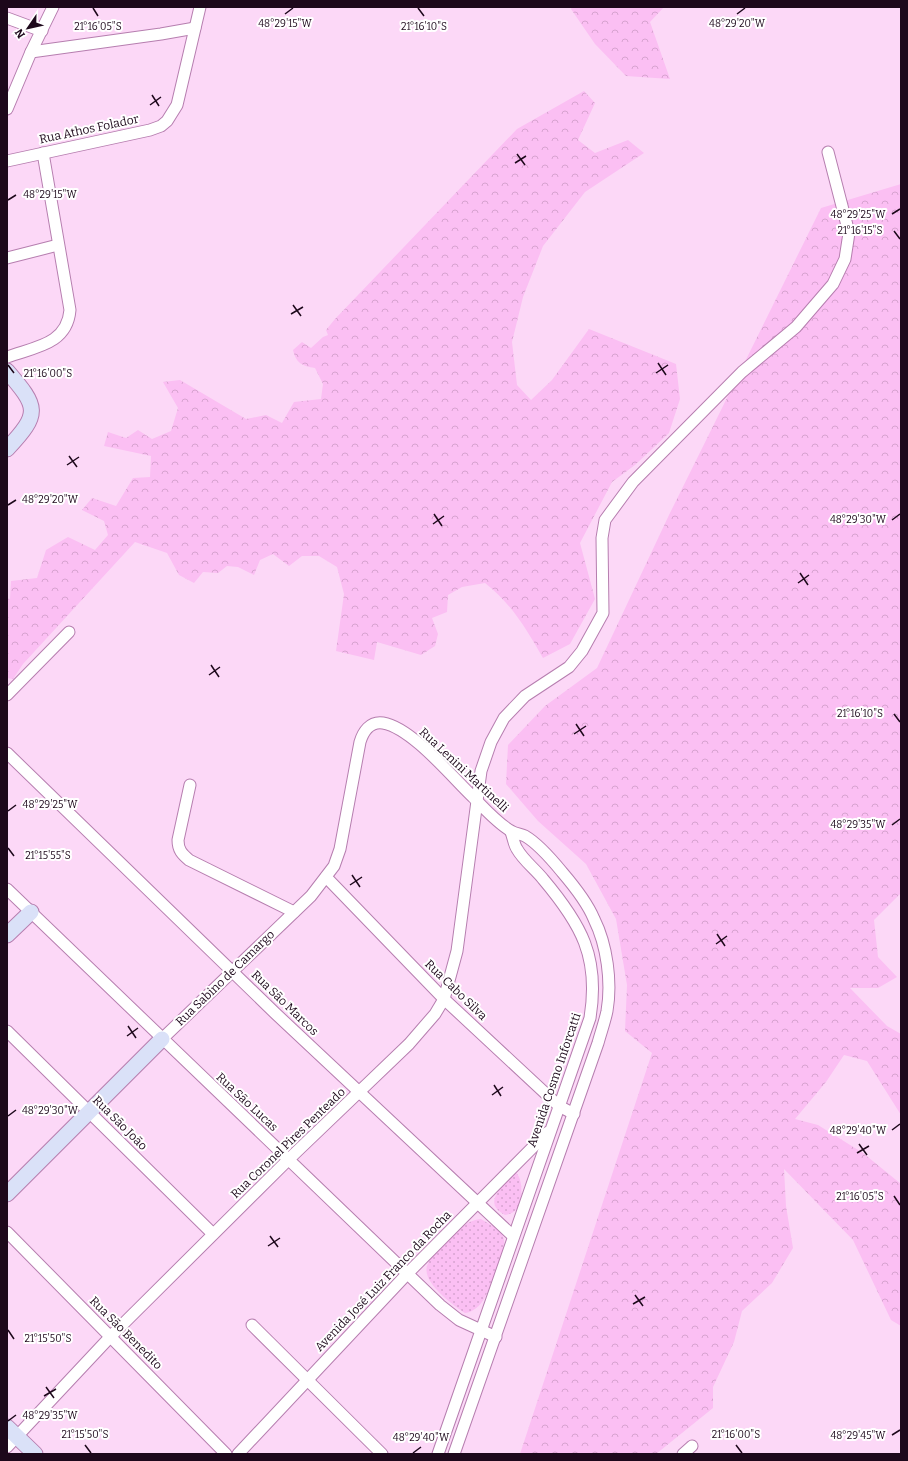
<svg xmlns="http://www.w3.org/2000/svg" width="908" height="1461" viewBox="0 0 908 1461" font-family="Bitter,serif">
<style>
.grass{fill:url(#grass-dots)}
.forest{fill:url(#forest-crowns)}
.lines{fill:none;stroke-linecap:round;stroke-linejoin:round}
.street-casing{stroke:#b67eaf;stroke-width:13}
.secondary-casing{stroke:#b67eaf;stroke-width:17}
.street{stroke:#fff;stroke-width:11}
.secondary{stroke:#dae1f8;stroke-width:15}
.ticks{fill:none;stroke:#1d081b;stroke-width:1.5}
.labels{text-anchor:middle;stroke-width:4;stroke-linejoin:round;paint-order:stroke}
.street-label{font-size:12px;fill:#1d081b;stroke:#fff}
.ticks-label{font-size:10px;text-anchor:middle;fill:#1d081b;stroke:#fff;stroke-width:4;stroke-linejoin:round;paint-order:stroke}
</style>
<defs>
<pattern id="grass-dots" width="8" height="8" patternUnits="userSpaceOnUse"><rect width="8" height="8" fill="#fbbff3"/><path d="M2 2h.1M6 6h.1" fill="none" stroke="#d7a3d0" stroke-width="1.8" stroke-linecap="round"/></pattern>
<pattern id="forest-crowns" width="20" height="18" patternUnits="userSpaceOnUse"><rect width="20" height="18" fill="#fbbff3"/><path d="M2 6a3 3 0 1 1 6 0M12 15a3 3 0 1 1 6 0" fill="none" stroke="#d7a3d0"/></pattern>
</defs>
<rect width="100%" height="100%" fill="#fcd8f7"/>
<g class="grass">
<path d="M515,1172c8,5 8,27 3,35 -2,5 -8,7 -13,8 -25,-13 0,-30 10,-43z"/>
<path d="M481,1219c8,5 21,11 23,20 2,11 -14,49 -20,60 -4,7 -11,13 -19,14 -12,-8 -43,-30 -38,-47 3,-11 16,-20 24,-28 9,-9 16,-18 30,-19z"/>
</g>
<g class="forest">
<polygon points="572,7 664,7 650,22 670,79 626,76 595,44 571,9"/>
<path d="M584,91l11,12 -17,37 17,13 33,-13 16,13 -59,39 -42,54 -20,51 -11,45 5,43 14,15 21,-20 37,-51 87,35 4,35 -11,34 -34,32 -23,17 -32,61 15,56 -25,45 -27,14c-16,-28 -32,-55 -58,-75l-23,4 -14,8 -1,17 -15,6 6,16 -3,12 -14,9 -44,-13 -3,18 -38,-9 8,-57 -7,-27 -18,-11h-17l-13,10 -16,-12 -13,6 -6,15 -16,-8 -11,-1 -9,7 -15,-1 -9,11 -15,-8 -12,-22 -32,-11 -112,122 -10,15 -6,-1v-80l3,1 1,-18 26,-3 9,-28 22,-13 27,13 13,-15 -4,-14 -22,-11 10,-12 24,8 17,-28 17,-1 1,-21 -47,-10 4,-14 18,6 12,-8 14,9 19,-8 7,-23 -15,-26 17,-2 66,39 20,-4 16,8 12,-21 27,-3 2,-15 -8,-16c-13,-2 -19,-5 -22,-18l9,-8 9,6 12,-11 5,-2 -2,-5 9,-11 182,-190z"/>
<polygon points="901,184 901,893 874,920 878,957 897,977 878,988 850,988 887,1026 901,1034 901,1115 867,1061 844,1055 826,1082 795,1119 818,1125 863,1153 901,1184 901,1326 891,1320 853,1240 784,1169 786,1206 793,1248 772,1283 742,1311 734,1342 713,1387 713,1408 656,1454 520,1454 652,1053 625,1031 627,985 616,919 586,864 538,821 506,784 508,745 545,706 597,668 669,515 821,208"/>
</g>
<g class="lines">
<defs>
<g id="street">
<polyline points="7,18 42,31"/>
<polyline points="31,52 161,34 195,28"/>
<polyline points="7,109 31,52 53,7"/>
<polyline points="7,161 150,130 161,126 167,121 177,105 200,7"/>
<polyline points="7,258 58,245"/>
<path d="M7,357c27,-10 60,-12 63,-47l-27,-157"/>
<polyline points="7,695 69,632"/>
<polyline points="7,753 275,1013 513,1236"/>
<path d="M190,785l-12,55c0,10 4,14 11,20l105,52"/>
<polyline points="326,877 444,999 559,1106 574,1114"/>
<polyline points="7,889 440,1305 459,1320 496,1337"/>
<polyline points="7,1031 213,1234"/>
<path d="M162,1039l149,-143 23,-30 6,-17 20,-107c3,-10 10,-21 23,-19 29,5 68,53 90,74 11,11 24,26 38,34 4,3 10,3 14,5 12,7 28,25 37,36 12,14 25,30 32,47 13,26 18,63 13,92 -2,10 -6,21 -9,32l-144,411"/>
<polyline points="7,1232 226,1454"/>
<polyline points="252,1325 382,1454"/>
<polyline points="7,1447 111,1336 289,1159 409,1044 435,1014 444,999 457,951 481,771 491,742 504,718 525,696 569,667 582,651 603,613 602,538 605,520 633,482 742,372 796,327 833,284 845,259 849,233 828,152"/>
<polyline points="238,1454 407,1274 548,1132"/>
<path d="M438,1454l152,-436c10,-61 -9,-94 -47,-139 -8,-10 -20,-19 -26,-30 -3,-4 -4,-12 -6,-17"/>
<polyline points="683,1454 692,1446"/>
</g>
<g id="secondary">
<path d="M7,371c31,36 34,42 0,78"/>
<polyline points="7,935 31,912"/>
<polyline points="7,1194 162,1039"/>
<polyline points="7,1427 35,1454"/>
</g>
</defs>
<use href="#street" class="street-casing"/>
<use href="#secondary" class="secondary-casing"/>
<use href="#street" class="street"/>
<use href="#secondary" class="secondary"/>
</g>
<path class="ticks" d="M93,8l5,8M418,8l6,8M285,14l8,-6M737,14l8,-6M152,95l7,11M150,105l11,-8M517,154l8,11M515,163l11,-7M8,200l8,-5M892,214l8,-5M894,231l6,8M293,305l8,11M291,314l12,-7M658,363l8,12M8,365l6,8M656,373l12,-8M69,456l8,11M67,465l12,-8M8,505l8,-5M434,514l8,12M892,520l8,-6M433,524l11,-8M800,573l8,12M798,583l11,-8M211,665l8,12M209,675l11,-8M894,714l6,8M576,724l8,12M574,734l12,-8M8,811l8,-6M892,825l8,-6M8,848l6,8M352,875l8,12M350,885l12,-8M717,934l8,12M716,944l11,-8M128,1026l8,12M127,1036l11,-8M494,1085l7,11M492,1095l11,-8M8,1116l8,-6M892,1130l8,-6M859,1144l8,11M857,1153l12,-7M894,1196l6,9M270,1236l8,11M268,1246l12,-8M635,1295l8,11M633,1304l12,-7M8,1330l6,9M46,1387l8,11M44,1396l12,-7M8,1421l8,-6M892,1435l8,-5M85,1445l6,8M736,1445l6,8M413,1453l8,-6"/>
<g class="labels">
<g class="street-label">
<text transform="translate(89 129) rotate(-12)" y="4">Rua Athos Folador</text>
<text transform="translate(464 770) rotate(43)" y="4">Rua Lenini Martinelli</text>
<text transform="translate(225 978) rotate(-44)" y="4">Rua Sabino de Camargo</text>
<text transform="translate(456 990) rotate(44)" y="4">Rua Cabo Silva</text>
<text transform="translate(285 1003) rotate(44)" y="4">Rua São Marcos</text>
<text transform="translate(554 1080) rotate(-71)" y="4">Avenida Cosmo Inforcatti</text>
<text transform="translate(247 1102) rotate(43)" y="4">Rua São Lucas</text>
<text transform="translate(120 1123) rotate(45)" y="4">Rua São João</text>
<text transform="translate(288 1143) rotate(-44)" y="4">Rua Coronel Pires Penteado</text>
<text transform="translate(383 1281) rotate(-46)" y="4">Avenida José Luiz Franco da Rocha</text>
<text transform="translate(126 1333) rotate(45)" y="4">Rua São Benedito</text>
</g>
</g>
<g class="ticks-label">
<text x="285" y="27">48°29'15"W</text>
<text x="737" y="27">48°29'20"W</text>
<text x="98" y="30">21°16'05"S</text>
<text x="424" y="30">21°16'10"S</text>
<text x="50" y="198">48°29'15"W</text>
<text x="858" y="218">48°29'25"W</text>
<text x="860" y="234">21°16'15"S</text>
<text x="48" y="377">21°16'00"S</text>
<text x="50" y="503">48°29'20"W</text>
<text x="858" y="523">48°29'30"W</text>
<text x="860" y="717">21°16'10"S</text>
<text x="50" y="808">48°29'25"W</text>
<text x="858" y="828">48°29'35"W</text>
<text x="48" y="859">21°15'55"S</text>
<text x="50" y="1114">48°29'30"W</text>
<text x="858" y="1134">48°29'40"W</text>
<text x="860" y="1200">21°16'05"S</text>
<text x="48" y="1342">21°15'50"S</text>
<text x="50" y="1419">48°29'35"W</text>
<text x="85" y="1438">21°15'50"S</text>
<text x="736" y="1438">21°16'00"S</text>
<text x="858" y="1439">48°29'45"W</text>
<text x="421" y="1441">48°29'40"W</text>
</g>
<rect width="908" height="1461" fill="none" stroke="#1d081b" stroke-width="16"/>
<g transform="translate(28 28) rotate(236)" stroke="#ffffff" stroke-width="3" paint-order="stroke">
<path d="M0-3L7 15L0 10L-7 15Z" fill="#1d081b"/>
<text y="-6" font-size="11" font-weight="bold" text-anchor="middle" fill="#1d081b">N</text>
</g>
</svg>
